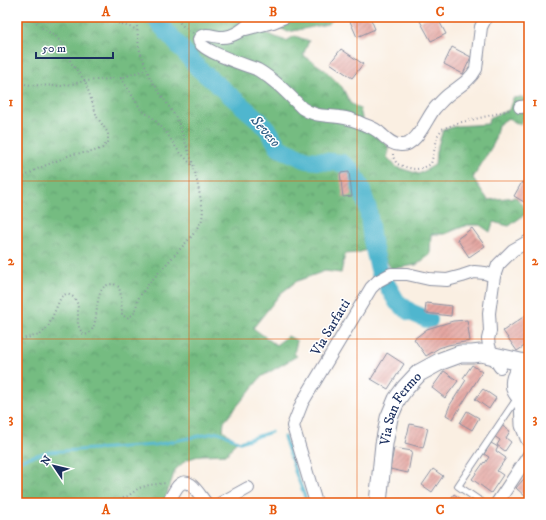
<svg xmlns="http://www.w3.org/2000/svg" width="546" height="520" viewBox="0 0 546 520" font-family="'IM FELL DW Pica',serif">
<style>
.forest{fill:url(#forest-crowns);stroke:#487670}
.lines{fill:none;stroke-linecap:round;stroke-linejoin:round}
.stream{stroke:#50b6ce;stroke-width:3}
.river{stroke:#50b6ce;stroke-width:18}
.building{fill:url(#building-hatch)}
.lane-casing{stroke:#8a8fa0;stroke-width:8}
.street-casing{stroke:#8a8fa0;stroke-width:14}
.secondary-casing{stroke:#8a8fa0;stroke-width:19}
.path{stroke:#8a8fa0;stroke-width:2;stroke-dasharray:1 3;stroke-linecap:butt}
.lane{stroke:#fff;stroke-width:6}
.street{stroke:#fff;stroke-width:12}
.secondary{stroke:#fff;stroke-width:17}
.grid{fill:none;stroke:#e8590c;stroke-width:1;stroke-opacity:0.55}
.labels{text-anchor:middle;stroke-width:3;stroke-linejoin:round;paint-order:stroke}
.street-label{font-size:14px;fill:#1b2f5e;stroke:#fff}
.water-label{font-size:15px;font-style:italic;fill:#2e5e85;stroke:#fff}
.neatline{fill:none;stroke:#e8590c;stroke-width:1.5}
.grid-label{font-size:13px;text-anchor:middle;font-weight:bold;fill:#e8590c}
</style>
<defs>
<pattern id="forest-crowns" width="20" height="18" patternUnits="userSpaceOnUse"><rect width="20" height="18" fill="#74bc81"/><path d="M2 6a3 3 0 1 1 6 0M12 15a3 3 0 1 1 6 0" fill="none" stroke="#5e996d"/></pattern>
<pattern id="building-hatch" width="6" height="6" patternUnits="userSpaceOnUse"><rect width="6" height="6" fill="#e4a6a0"/><path d="M-1 1l2-2M0 6l6-6M5 7l2-2" fill="none" stroke="#b88886"/></pattern>
</defs>
<rect width="100%" height="100%" fill="#fff"/>
<filter id="ink" filterUnits="userSpaceOnUse"><feTurbulence type="fractalNoise" baseFrequency=".025" numOctaves="2"/><feDisplacementMap in="SourceGraphic" scale="8" xChannelSelector="R" yChannelSelector="G"/><feConvolveMatrix kernelMatrix="1 2 1 2 8 2 1 2 1" color-interpolation-filters="sRGB"/></filter>
<filter id="wash" filterUnits="userSpaceOnUse"><feTurbulence type="fractalNoise" baseFrequency=".012" numOctaves="4" result="noise"/><feDisplacementMap in="SourceGraphic" scale="16" xChannelSelector="R" yChannelSelector="G"/><feGaussianBlur stdDeviation="0.9" result="paint"/><feColorMatrix in="noise" values="0 0 0 0 0 0 0 0 0 0 0 0 0 0 0 0 0 1.4 0 .05"/><feComposite in="paint" operator="in"/></filter>
<g filter="url(#wash)">
<rect width="100%" height="100%" fill="#faefe2"/>
<g class="forest">
<polygon points="17,17 267,17 259,22 265,33 286,41 295,36 309,41 303,55 325,70 342,87 350,103 360,109 363,123 389,147 387,157 396,167 419,174 435,165 436,152 443,130 457,126 488,124 489,118 509,110 513,98 522,97 529,100 529,107 520,125 508,118 498,125 494,143 473,178 488,200 516,197 528,212 509,226 493,222 490,232 480,225 467,225 445,234 431,234 430,255 416,265 391,269 379,246 357,253 345,254 341,273 325,271 297,281 281,293 253,328 276,345 288,336 297,341 294,353 297,356 261,377 224,422 223,430 236,441 227,454 201,455 186,460 175,470 164,503 17,503"/>
<polygon points="283,17 336,17 328,24 288,32 278,27 279,20"/>
</g>
<g class="lines">
<g class="stream">
<polyline points="284,437 295,471 307,502"/>
<polyline points="17,461 47,452 155,445 219,432 240,442 271,432"/>
</g>
<g class="river">
<polyline points="154,17 199,69 260,121 269,131 279,148 307,160 342,163 350,169 360,185 368,209 372,241 380,273"/>
<polyline points="387,285 397,302 410,312 429,320"/>
</g>
</g>
<g id="blocks">
<g class="building">
<polygon points="353,17 370,17 375,29 357,37 349,19"/>
<polygon points="428,17 437,17 446,34 431,41 420,21"/>
<polygon points="452,47 471,57 463,74 444,64"/>
<polygon points="341,49 363,64 352,78 330,63"/>
<polygon points="349,172 352,196 343,197 340,173"/>
<polygon points="522,182 529,186 529,205 514,196"/>
<polygon points="472,228 485,246 469,257 457,239"/>
<polygon points="426,303 452,306 451,316 425,313"/>
<polygon points="529,313 529,343 517,351 503,331"/>
<polygon points="467,320 470,341 448,345 439,348 426,356 414,339 427,329 453,321"/>
<polygon points="387,353 404,364 388,389 371,379"/>
<polygon points="472,365 482,372 453,419 446,415 450,405 466,380 463,378"/>
<polygon points="444,371 458,381 445,398 432,388"/>
<polygon points="483,389 496,398 489,409 475,399"/>
<polygon points="467,411 479,418 472,430 460,423"/>
<polygon points="410,424 428,428 423,448 405,443"/>
<polygon points="501,425 510,431 506,438 511,442 505,451 497,445 500,440 494,436"/>
<polygon points="491,443 498,447 496,451 506,458 497,471 503,475 491,493 472,479 484,462 485,463 489,457 484,454"/>
<polygon points="394,448 412,451 408,473 390,469"/>
<polygon points="433,469 443,476 432,492 422,485"/>
<polygon points="529,473 529,493 526,497 516,488"/>
<polygon points="454,494 467,503 448,503"/>
</g>
</g>
</g>
<g filter="url(#ink)">
<use href="#blocks" fill-opacity="0" stroke="#8a8fa0" stroke-width="1"/>
<g class="lines">
<defs>
<polyline id="lane" points="483,503 458,486 518,397"/>
<g id="street">
<path d="M256,17c-9,10 -21,21 -36,20 -5,0 -13,-4 -18,-1 -18,11 51,31 56,34 17,10 30,24 44,38 13,9 23,7 37,9 10,1 18,4 26,8 6,2 12,5 16,9 6,5 12,12 21,11 15,0 24,-26 33,-37 4,-4 8,-9 13,-13 11,-9 21,-13 28,-26l5,-42 5,-10"/>
<polyline points="246,29 273,22 285,17"/>
<polyline points="520,107 529,106"/>
<polyline points="500,367 492,355 489,346 488,339 490,331 489,313 494,276 498,265 513,250 529,241"/>
<path d="M168,503c3,-5 6,-12 10,-17 11,-12 21,9 28,17"/>
<polyline points="221,503 248,488"/>
<polyline points="316,503 293,426 302,403 371,288 378,281 391,274 407,274 429,279 447,280 462,276 474,272 485,273 494,276"/>
<polyline points="497,503 529,455"/>
</g>
<g id="secondary">
<path d="M529,364c-19,8 -20,31 0,38"/>
<polyline points="523,399 524,425 529,438"/>
<path id="s1" d="M378,503l6,-59 5,-26 8,-19 8,-11 14,-15 22,-12 19,-7h12l9,-1 48,11"/>
</g>
</defs>
<use href="#lane" class="lane-casing"/>
<use href="#street" class="street-casing"/>
<use href="#secondary" class="secondary-casing"/>
<g class="path">
<polyline points="108,17 117,23 136,29"/>
<polyline points="174,17 184,27 193,33"/>
<polyline points="121,78 142,111 152,117 166,132 177,149 193,166"/>
<polyline points="17,83 31,85 62,86 85,81 121,78 147,69"/>
<path d="M393,154v3l4,7c15,5 19,8 34,0l7,-29 4,-6 16,-6 30,-7 21,-6"/>
<polyline points="17,181 37,169 73,154 92,152 102,148 108,142 108,133 97,117 85,81 72,64 62,43 55,36 39,26 32,17"/>
<path d="M17,340l23,-5 8,-8 13,-30 5,-3c16,3 11,18 12,30 1,4 3,8 6,11 17,-2 9,-36 19,-47 2,-3 7,-4 11,-4l5,3 2,9 1,19 5,3 7,-4 5,-17 11,-15 42,-46 10,-16 1,-10 -9,-43 -17,-48 -27,-41 -11,-30 -3,-31"/>
<polyline points="112,503 128,496 139,488 149,485 167,483"/>
</g>
<use href="#lane" class="lane"/>
<use href="#street" class="street"/>
<use href="#secondary" class="secondary"/>
</g>
</g>
<path class="grid" d="M189,17v486M357,17v486M17,181h512M17,339h512"/>
<g class="labels">
<g class="street-label">
<text transform="translate(330 327) rotate(-59)" y="5">Via Sarfatti</text>
<text dy="5" stroke="none"><textPath href="#s1" startOffset="99">Via San Fermo</textPath></text>
</g>
<g class="water-label">
<text transform="translate(266 131) rotate(49)" y="5">Seveso</text>
</g>
</g>
<rect width="546" height="520" fill="none" stroke="#fff" stroke-width="44"/>
<g transform="translate(54 466) rotate(305)" stroke="#ffffff" stroke-width="3" paint-order="stroke">
<path d="M0-3L7 15L0 10L-7 15Z" fill="#1b2f5e"/>
<text y="-6" font-size="11" font-weight="bold" text-anchor="middle" fill="#1b2f5e">N</text>
</g>
<path d="M36 52v6h77v-6" fill="none" stroke="#1b2f5e" stroke-width="2"/>
<text x="42" y="52" font-size="12" fill="#1b2f5e" stroke="#ffffff" stroke-width="3" paint-order="stroke">50 m</text>
<rect x="22" y="22" width="502" height="476" class="neatline"/>
<g class="grid-label">
<text x="106" y="16">A</text>
<text x="273" y="16">B</text>
<text x="440" y="16">C</text>
<text x="11" y="106">1</text>
<text x="535" y="106">1</text>
<text x="11" y="265">2</text>
<text x="535" y="265">2</text>
<text x="11" y="423">3</text>
<text x="535" y="423">3</text>
<text x="106" y="514">A</text>
<text x="273" y="514">B</text>
<text x="440" y="514">C</text>
</g>
</svg>
